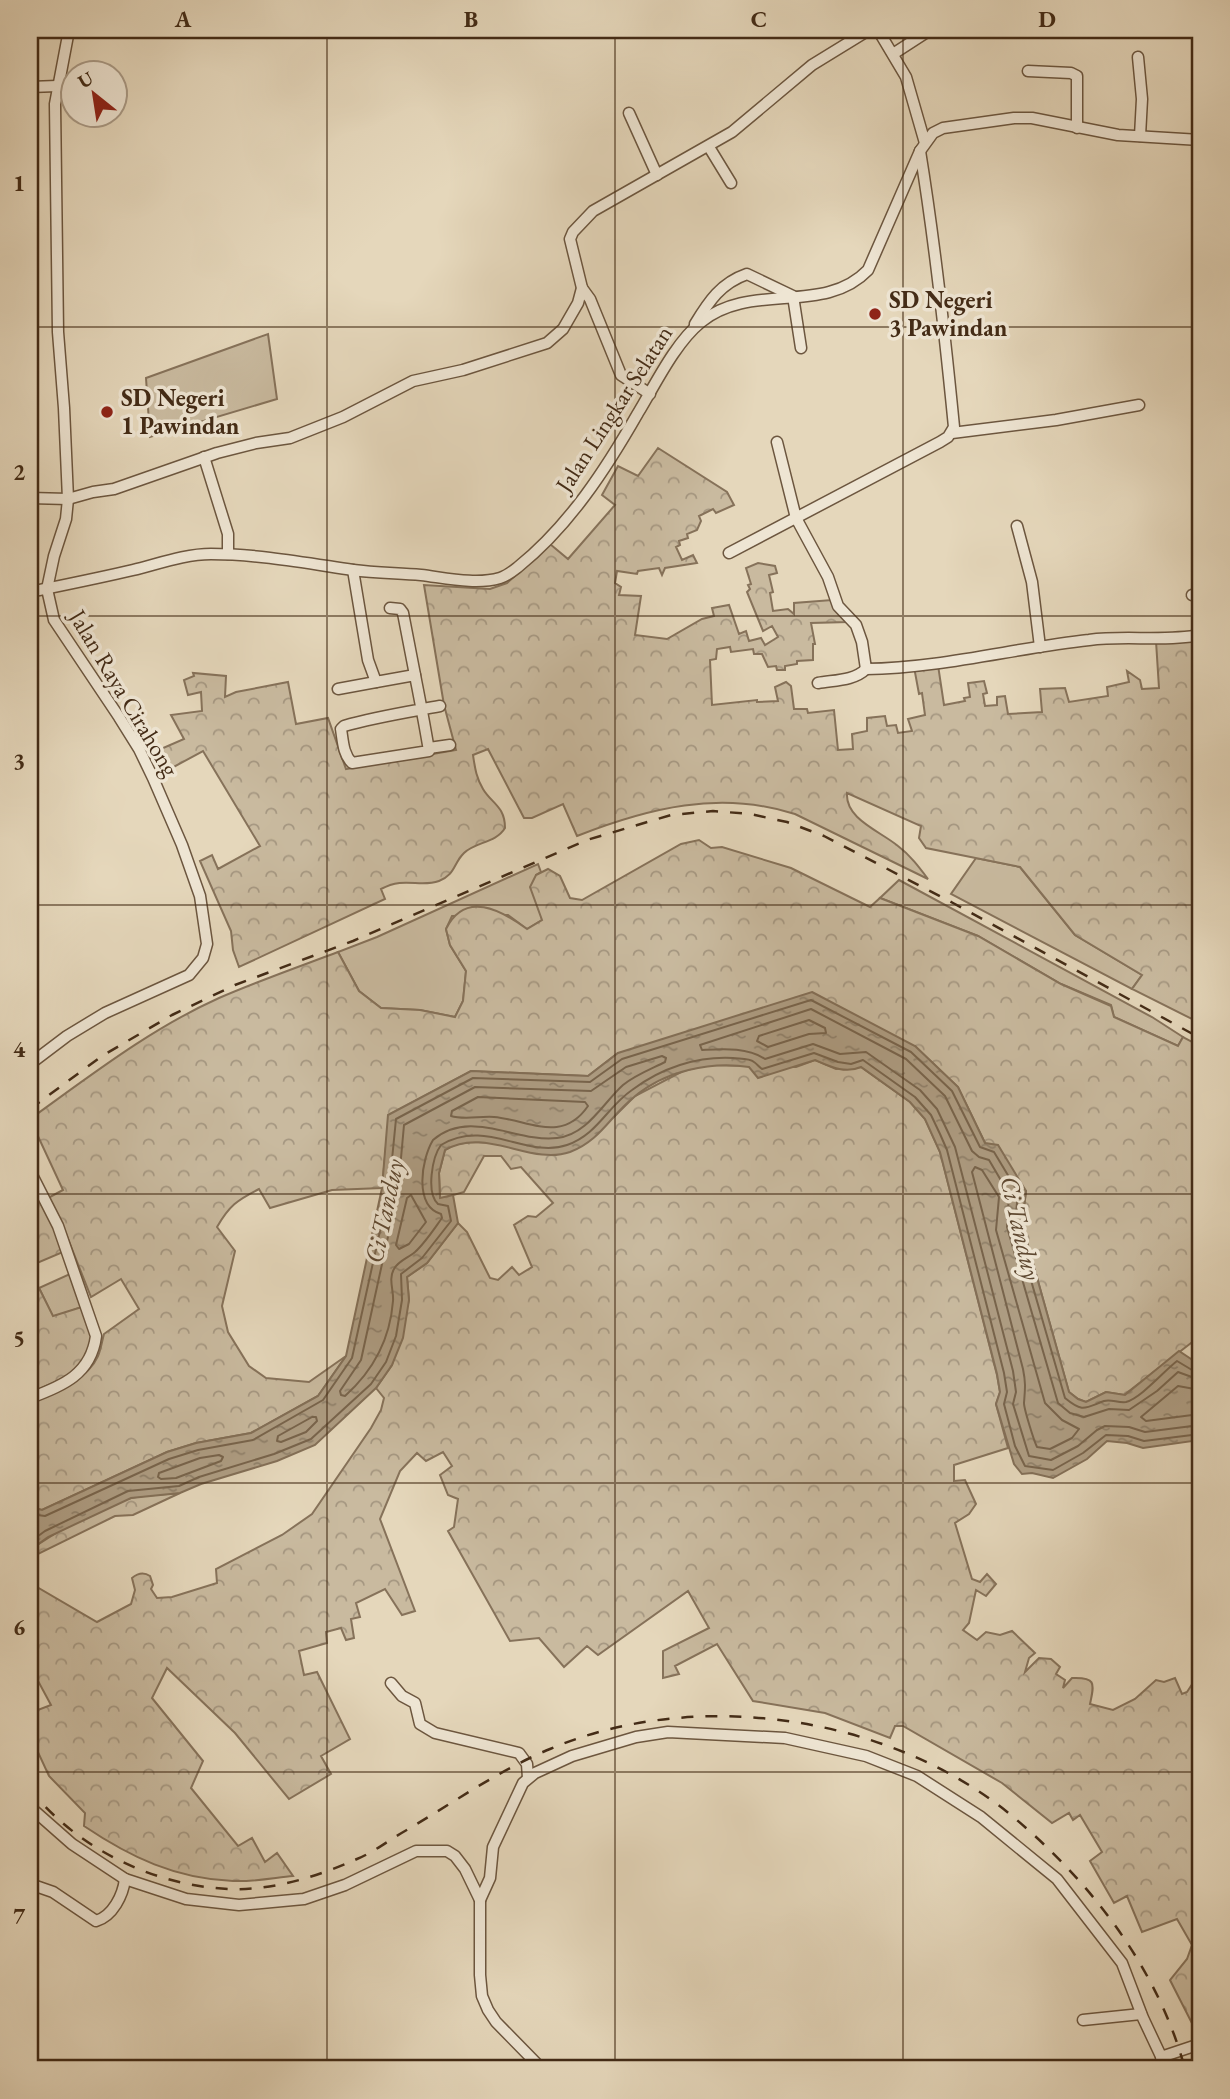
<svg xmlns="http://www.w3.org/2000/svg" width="1230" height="2099" viewBox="0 0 1230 2099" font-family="'EB Garamond',serif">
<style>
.green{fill:#c9ba9f;stroke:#86725a;stroke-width:2}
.forest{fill:url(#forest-crowns);stroke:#86725a;stroke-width:2}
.water{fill:url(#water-ripples);stroke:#836f57;stroke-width:2}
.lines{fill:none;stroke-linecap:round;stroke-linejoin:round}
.shore{stroke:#78644c;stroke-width:2}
.minor-casing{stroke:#6c563f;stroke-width:13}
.minor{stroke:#eee5d3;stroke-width:10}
.rail{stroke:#432b16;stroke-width:2.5;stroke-dasharray:12 12;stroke-linecap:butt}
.grid{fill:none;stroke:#432b16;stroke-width:2;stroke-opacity:0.55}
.poi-dot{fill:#8f2418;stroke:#eee5d3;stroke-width:2.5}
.labels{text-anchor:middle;stroke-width:7;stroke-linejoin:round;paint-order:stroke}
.poi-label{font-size:24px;font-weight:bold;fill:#432b16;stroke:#eee5d3;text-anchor:start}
.street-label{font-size:24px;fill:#432b16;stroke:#eee5d3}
.water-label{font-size:26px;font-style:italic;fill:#5e4831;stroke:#eee5d3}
.neatline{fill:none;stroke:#432b16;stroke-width:2.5}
.grid-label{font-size:23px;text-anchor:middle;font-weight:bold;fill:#432b16}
</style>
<defs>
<pattern id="forest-crowns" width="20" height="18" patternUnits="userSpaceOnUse" patternTransform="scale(1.75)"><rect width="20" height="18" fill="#c9ba9f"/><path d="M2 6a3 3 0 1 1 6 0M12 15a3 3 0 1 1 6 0" fill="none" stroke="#a59781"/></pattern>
<pattern id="water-ripples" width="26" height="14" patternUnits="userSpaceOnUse" patternTransform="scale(1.75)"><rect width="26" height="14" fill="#ae9d83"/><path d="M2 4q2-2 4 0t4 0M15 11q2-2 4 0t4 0" fill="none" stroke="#8f806a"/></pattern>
</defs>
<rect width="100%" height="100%" fill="#e5d7bb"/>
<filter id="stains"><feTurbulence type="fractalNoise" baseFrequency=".00286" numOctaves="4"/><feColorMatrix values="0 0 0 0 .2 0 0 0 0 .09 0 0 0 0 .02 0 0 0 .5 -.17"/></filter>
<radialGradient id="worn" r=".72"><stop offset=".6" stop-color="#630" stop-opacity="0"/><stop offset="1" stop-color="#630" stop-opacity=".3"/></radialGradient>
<g class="green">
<polygon points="268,334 277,399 150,437 146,378"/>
<polygon points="976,858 1020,867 1075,935 1142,975 1132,989 951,894"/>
<polygon points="538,864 541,872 536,875 542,920 527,929 508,915 452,916 446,929 450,945 466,971 463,1001 455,1017 420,1010 381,1008 359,991 338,952 377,937"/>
<polygon points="899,880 1152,1017 1183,1037 1178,1046 1114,1017 1111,1005 1061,984 978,936 880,898"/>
<polygon points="72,1273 85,1306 53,1317 39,1288"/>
</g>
<g class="forest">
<path d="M658,448l69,44 7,13 -18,8 -3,-4 -14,7 2,5 -4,9 -10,4 1,4 -9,3 1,4 -4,2 6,13 11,-5 4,8 -32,5 -3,7 -3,-7 -21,3 -1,3 -20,-3 -2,12 6,4 -2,8 22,1 -6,39 32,4 35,-20 12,-3 -2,-8 17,-3 10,29 7,-3 3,10 12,-3 4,7 13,-8 -6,-11 -9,5 -16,-39 3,-3 -2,-4 3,-1 -5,-16 12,-5 17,3 2,7 -8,2 4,17 -3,1 3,18 15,-2 6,5v-11l38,-3 2,9 13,13 -36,1 4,21h-2v16l-16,1v3l-12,2v4h-8l-1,-4 -8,1 -6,-13h-8l-1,-5 -22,3 -1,-5 -13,2 -1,10 -6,1 2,45 45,-5v2l21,-1 -3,-14 11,-5 5,4 3,23h13l1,4 26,-3 4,40 15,-1 -1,-15 15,-3v-13l18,-2 2,10 9,-1 2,8 14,-2 -4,-12 17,-4 -3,-22 -3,1 -5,-27 24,-2 6,40 21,-4 -1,-3 6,-1 -2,-14 16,-2 3,12 -4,1 2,12 12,-1v-8l8,-1 3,18 34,-2 -2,-23 25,-1 4,14 39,-6 -1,-9 22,-5 -2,-11 13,9 2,9 17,-1 -3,-47 21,2 23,-5v385l-68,-34 10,-14 -67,-40 -55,-68 -94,-19 -7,-10 2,-12 -74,-33c-2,26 33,38 51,53 12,9 21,21 30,33l-133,-65c-75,-24 -147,-6 -218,22l-14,-32 -31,14h-8l-36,-69 -15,6c2,13 3,22 10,34 8,14 22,17 22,39 -9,15 -30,14 -41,25 -11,11 -9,22 -25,28 -20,7 -34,-5 -58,8l4,10 -146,68 -6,-17 -2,-19 -31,-70 12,-6 6,14 42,-23 -57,-95 -46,25 -10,-21 37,-16 -13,-24 31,-4 -1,-19 -13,3 -4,-15 10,-4 -1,-3 33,3 -1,21 11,-5 52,-10 8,42 32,-6 18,51 110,-19 -12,-45 -20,-120 66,4 17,-6 43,-39 18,15 47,-54 -13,-10 16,-29 20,10z"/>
<path d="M699,840l12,8 11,-1 69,21 79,39 10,-9 98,38 83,48 50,22 3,11 64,29 5,-9 17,9v290l-76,59 -18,-3 -20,10 -8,-3 -9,-7 -47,-168 4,-33 -41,-48 -27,-56 -43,-41 -297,7 -30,23 -117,-5 -82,44 -7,73 -50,2 -62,18 -11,-19c-22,11 -30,17 -42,38l18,24 -13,55 6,26 21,34 17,12 43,4 37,-26 -28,40 -67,37 -55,10 -29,9 -125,58 -12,-3v-106c23,-9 57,-20 68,-45 3,-7 4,-15 6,-22l35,-25 -18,-30 -30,18 -27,-68 -16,-31 15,-8 -33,-71c60,-43 120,-90 189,-121 39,-17 79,-31 119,-46l21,39 22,17 39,2 35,7 8,-16 3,-30 -16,-26 -4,-16c19,-39 55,-19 81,0l15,-9 -12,-33 6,-12 12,-6 12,7 10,22 12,2 99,-56z"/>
<path d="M815,1060l21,9 25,-2 49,35 15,17 15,33 57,223 3,17 -4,12 12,44 -54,17v16l11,-1 11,24 -7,10 -14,9 17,56 8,3 7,-8 9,10 -10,12 -10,-6 -7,33 -6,7 14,10 9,-8 14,3 12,-4 23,22 -6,5 -4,14 14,-14 12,1 9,8 -4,7 9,6 -2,8 9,-10c23,-1 23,4 18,26l23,6 22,-11 21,-19 8,2 11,-4 7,16 5,-2 13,-20v367l-30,-59 17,-21 5,-14 -15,-26 -35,13 -15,-36 -13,7 -24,-42 12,-9 -22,-37 -7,5 -4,-7 -17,10 -50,-40 -99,-57h-8l-5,12 -65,-25 -72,-12 -36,-57 -42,22 4,8 -16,4v-27l46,-23 -21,-37 -90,64 -11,-9 -23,21 -25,-29 -29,3 -62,-110 6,-4 4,-28 -10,-4 -8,-20 12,-9 -9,-14 -17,9 -9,-8 -17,18 -20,48 35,92 -13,4 -17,-26 -29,14 4,14 -9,2 3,19 -8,2 -5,-12 -15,4 1,11 -28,8 5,24 13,-3 33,67 -29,17 10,18 -42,25 -54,-66 -68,-65 -15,30 51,63 -12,27 47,58 14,-8 13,24 12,-9 16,23c-20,2 -40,6 -60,5 -57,-2 -103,-24 -149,-55l1,-13 -36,-37 -19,-41v-22l21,-8 -14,-26h-7v-96l67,39 34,-18 4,-14 -3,-12c6,-5 12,-6 18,-2l3,9 -2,4 6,9 15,-1 45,-14 -1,-14 66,-34 30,-21 59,-86 10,-18 3,-12 -8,-10 16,-23 17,-65 -2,-23 20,-14 31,-40 9,9 23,46 8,2 14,-13 7,8 13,-8 -18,-42 14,-9 8,1 17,-14 -32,-36 -10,2 -10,-13h-17l-20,36 -24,7 -1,-26 6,-23 11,-6 17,-2 20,1 47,10 74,-36 21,-21 48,-25 24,-6 89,2z"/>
<polygon points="30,1179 46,1209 63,1252 30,1266"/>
<path d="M39,1288l14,28 32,-10c3,9 9,22 9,32 -2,32 -39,44 -64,55v-101z"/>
<path d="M180,1493l-47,22 -18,1 -85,42v-8c24,-17 72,-45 101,-52 16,-4 33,-3 49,-5z"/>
</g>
<path class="water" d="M812,992l103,54 43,41 27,56 13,2 28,46 -4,33 47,168 9,7 8,3 20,-10 19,3 54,-44 21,14v75l-57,8 -16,-5 -20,-2 -20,18 -34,19 -21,-5 -10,1 -8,-10 -18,-60 4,-12 -3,-18 -57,-222 -15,-33 -15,-17 -49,-35c-16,7 -30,0 -46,-7l-57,18 -9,-11c-39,-6 -84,4 -115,30 -24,19 -33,43 -64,55 -40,14 -84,-26 -125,-2l-6,23 1,25 13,-3 5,28 -31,40 -20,14 2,23 -6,38 -11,27 -16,23 -61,57 -38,16 -76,23 -21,9 -49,5 -83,39 -18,13v-43l12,3 125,-58 29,-9 55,-10 67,-37 28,-40 36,-168 6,-73 83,-44 117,5 30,-23z"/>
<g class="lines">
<g class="shore">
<polygon points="809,1020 825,1028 826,1033 809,1034 768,1047 757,1041 759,1036"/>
<path d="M662,1056l4,2 -1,4c-14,7 -30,13 -42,23 -20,18 -36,50 -66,53 -41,5 -86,-30 -124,2 -12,20 -19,66 8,74l1,4c-8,11 -17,25 -27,34 -7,6 -17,9 -21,17 -6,10 0,22 -1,32 -3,39 -19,69 -48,95l-4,-1 -1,-4 21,-31 37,-169 6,-66 71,-38 116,4 35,-24z"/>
<path d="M478,1097l107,5 3,4c-26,38 -59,14 -94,11 -14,-1 -31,3 -43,-1l1,-5z"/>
<path d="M975,1167l7,3 17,27 -3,33 49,173 17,17 17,9 -7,9 -22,11 -13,-2c-3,-6 -13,-38 -13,-44 1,-14 2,-19 -1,-34l-51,-197z"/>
<polygon points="411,1195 426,1222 409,1244 399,1249 396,1245 407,1198"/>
<path d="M1200,1380l-22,-8 -21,19 -28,19 -20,-1 -25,8 -14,-4 -12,-10 -51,-176 2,-33 -20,-34 -10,-3 -7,-6 -27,-55 -39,-37 -95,-50 -111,36 2,5c21,-1 45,-3 63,9l48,-15 27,10 26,-2 54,38 17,19 18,38 58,224 3,21 -3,12 16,52 22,4 27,-14 19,-16 8,-4 24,1 16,5 55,-7"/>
<polyline points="1200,1390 1178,1386 1141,1417 1146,1421 1200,1414"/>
<polygon points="312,1417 316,1417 317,1421 306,1432 281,1442 277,1441 278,1436"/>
<polygon points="219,1455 223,1457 221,1461 176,1478 161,1479 158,1477 159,1473 200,1458"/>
<path d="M30,1514l15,2 124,-57 29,-9 55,-10 70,-40 29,-42 37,-168 7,-71 77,-41 117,4 32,-23 189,-59 100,52 41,39 28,56 14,5 24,40 -3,33 50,173c18,15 20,10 39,3 7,-2 14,2 22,1 15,-4 38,-31 51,-41l15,9 8,1"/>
<path d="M30,1542l15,-11 83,-40 51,-5 20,-9 75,-23 37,-15 60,-55 15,-22 10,-26 6,-36 -1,-26 21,-16 29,-37 -3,-15 -10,-2c-12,-11 -6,-47 3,-59 45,-27 86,14 126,0 31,-11 40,-38 65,-55 29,-22 65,-34 101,-32 6,1 16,0 21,4 3,2 5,5 8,7l52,-16 24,9 13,2 12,-4 52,37 16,18 9,19 7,16 57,223 3,19 -3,12 11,42 10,20 28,4 30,-17 23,-18 22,1 16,5 56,-7"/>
</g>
<defs>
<g id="minor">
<polyline points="878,30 906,77 925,143"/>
<polyline points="893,54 930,30"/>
<polyline points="1138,57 1142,99 1140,136"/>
<polyline points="1028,71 1071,73 1077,76 1077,128"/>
<polyline points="30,87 57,86"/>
<polyline points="629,113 657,175"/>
<polyline points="709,147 731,183"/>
<polyline points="582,288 590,299 621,375 650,394"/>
<path d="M695,324c14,-23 26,-41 52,-50l46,22 8,52"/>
<polyline points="952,433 1056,420 1139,405"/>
<path d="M777,442l19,76 32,59 10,29 18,19 6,17 4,27c75,-1 149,-21 223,-29 37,-5 74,2 111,-5"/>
<polyline points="204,457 228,534 228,554"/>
<polyline points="30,498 68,499 93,492 114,489 217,453 256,443 290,438 343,417 413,381 463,370 547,343 563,329 578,303 582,288 570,239 573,232 593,211 732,132 812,65 869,30"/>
<polyline points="1017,526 1032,582 1040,647"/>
<path d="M729,553l211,-111 8,-5 6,-10c-9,-92 -19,-184 -34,-276"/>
<path d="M353,570l15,90 8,22 39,-7c5,26 10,51 14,76l-77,12c-9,-9 -9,-22 -11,-34l3,-3c31,-9 64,-14 96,-20"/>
<path d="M30,592c34,-7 69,-14 103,-22 25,-6 52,-16 78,-16 47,0 95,9 142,16 22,3 45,3 68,5 25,3 55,10 79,3 7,-2 13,-7 18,-11 51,-41 88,-98 120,-154 17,-28 37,-70 63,-91 50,-41 123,-6 167,-52l52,-119 13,-18 10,-5 71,-10h18l86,17 82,5"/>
<polyline points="1192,595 1200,593"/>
<polyline points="390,608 400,609 403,613 415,675"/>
<path d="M818,683c16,-3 36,-2 48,-14"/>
<polyline points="338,689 376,682"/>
<polyline points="429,748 450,745"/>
<polyline points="30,1064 67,1036 105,1013 189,975 203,958 207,944 200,896 182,845 153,778 139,749 119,717 54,620 47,589 54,556 66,519 68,499 64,408 58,332 55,104 69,30"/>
<path d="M30,1171l28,55 38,110c-5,38 -33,50 -66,62"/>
<polyline points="391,1683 402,1696 415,1703 420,1724 435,1733 519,1753 527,1764 528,1778"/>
<polyline points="30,1807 72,1844 125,1879 186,1899 239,1905 304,1899 345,1885 416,1851 447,1851 455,1856 465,1869 480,1900 480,1975 482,1996 488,2010 496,2022 542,2069"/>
<path d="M30,1884l23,8 43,29c17,-5 27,-26 29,-42"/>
<polyline points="480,1900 490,1878 493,1847 523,1783 535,1773 572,1756 636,1737 668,1732 785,1738 866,1756 917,1776 981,1817 1057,1879 1122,1963 1143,2018 1167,2069"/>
<polyline points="1083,2020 1141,2014"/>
<polyline points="1161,2057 1200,2044"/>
</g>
</defs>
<use href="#minor" class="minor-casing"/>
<use href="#minor" class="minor"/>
<g class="rail">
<polyline points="30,1109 102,1056 172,1015 235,985 353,941 587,840 671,815 713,811 750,814 787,822 824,836 953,903 1200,1038"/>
<path d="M30,1789c46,59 124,97 199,100 43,2 90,-13 128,-30 17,-7 32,-19 48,-28 48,-28 94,-61 145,-82 145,-62 339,-34 461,66 79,66 147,153 174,254"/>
</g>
</g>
<path class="grid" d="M327,30v2039M615,30v2039M903,30v2039M30,327h1170M30,616h1170M30,905h1170M30,1194h1170M30,1483h1170M30,1772h1170"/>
<g class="poi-dot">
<circle cx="875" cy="314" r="7"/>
<circle cx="107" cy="412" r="7"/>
</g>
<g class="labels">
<g class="poi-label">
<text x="889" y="308">SD Negeri<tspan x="889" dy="28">3 Pawindan</tspan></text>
<text x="121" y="406">SD Negeri<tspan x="121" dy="28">1 Pawindan</tspan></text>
</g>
<g class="street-label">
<text transform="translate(614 409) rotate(-57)" y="8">Jalan Lingkar Selatan</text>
<text transform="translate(124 693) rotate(59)" y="8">Jalan Raya Cirahong</text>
</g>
<g class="water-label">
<text transform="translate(384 1211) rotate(-78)" y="9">Ci Tanduy</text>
<text transform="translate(1021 1228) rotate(77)" y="9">Ci Tanduy</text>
</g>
</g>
<rect width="1230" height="2099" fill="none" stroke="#e5d7bb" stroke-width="77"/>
<g transform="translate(94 94) rotate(330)"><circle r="33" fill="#eee5d3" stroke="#aa9b87" stroke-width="2"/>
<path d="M0-5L12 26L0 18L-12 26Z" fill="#8f2418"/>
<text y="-10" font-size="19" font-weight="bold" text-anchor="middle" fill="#432b16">U</text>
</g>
<rect x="38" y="38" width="1154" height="2022" class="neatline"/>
<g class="grid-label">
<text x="183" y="27">A</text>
<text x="471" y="27">B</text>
<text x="759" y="27">C</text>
<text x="1047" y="27">D</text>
<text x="19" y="191">1</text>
<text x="19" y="480">2</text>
<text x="19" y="769">3</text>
<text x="19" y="1057">4</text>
<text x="19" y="1346">5</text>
<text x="19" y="1635">6</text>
<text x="19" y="1924">7</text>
</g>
<rect width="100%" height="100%" filter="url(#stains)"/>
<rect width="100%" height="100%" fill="url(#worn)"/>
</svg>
